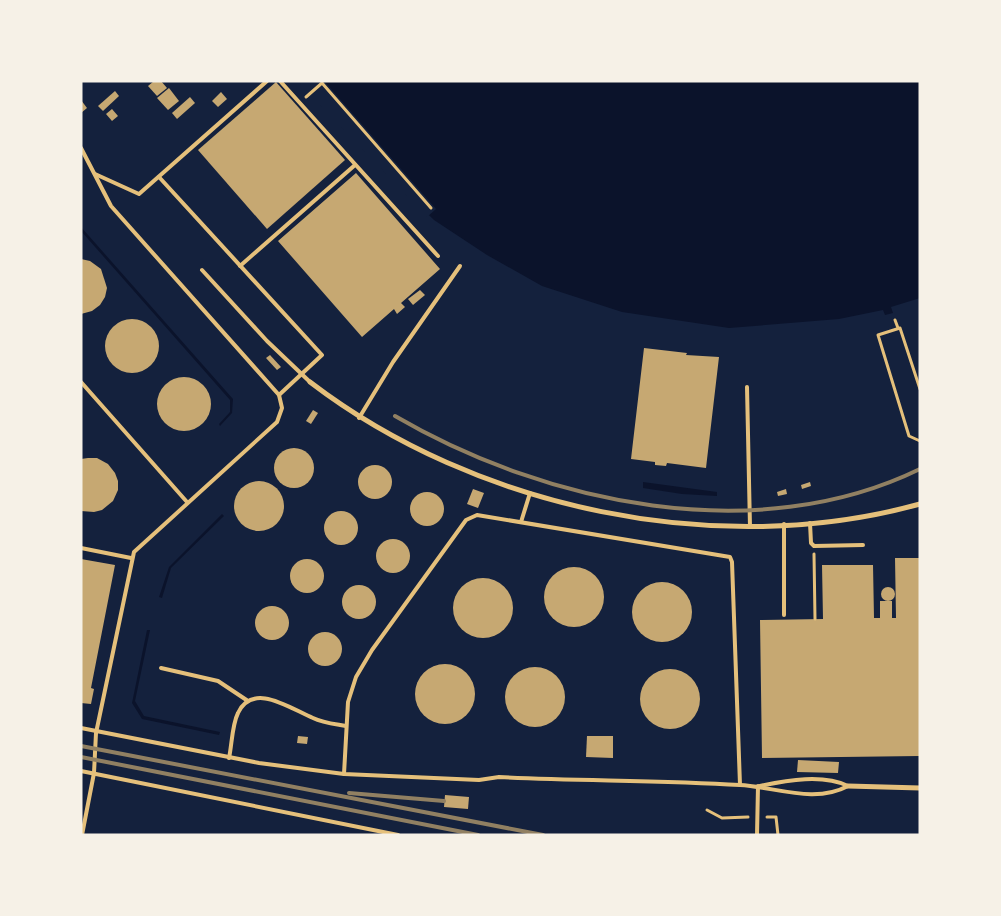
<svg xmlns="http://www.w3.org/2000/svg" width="1001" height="916" viewBox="0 0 1001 916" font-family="'Public Sans',sans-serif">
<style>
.water{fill:#0b132b}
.pier{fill:#14213d}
.building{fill:#c6a872}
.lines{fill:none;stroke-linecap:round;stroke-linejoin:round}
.path{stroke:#e5c07b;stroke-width:3}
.service{stroke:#e5c07b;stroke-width:4}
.minor{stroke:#e5c07b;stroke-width:5}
.rail{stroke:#918062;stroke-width:4}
</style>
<rect width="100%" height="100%" fill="#14213d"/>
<g class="water">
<polygon points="301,81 920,81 920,298 891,307 893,313 885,315 883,310 839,319 729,328 622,312 542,286 487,255 434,220 393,180"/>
<polygon points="81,227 233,399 232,413 220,426 219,424 230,412 230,400 81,231"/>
<polygon points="643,482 717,492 717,496 682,494 643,488"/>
<polygon points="222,514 224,516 171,568 162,598 159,597 169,567"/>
<polygon points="147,630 150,630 135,701 144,716 220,732 219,735 142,719 132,703"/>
</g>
<polygon class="pier" points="303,81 324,81 436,209 427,217 300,84"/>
<g class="building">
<polygon points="154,81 161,81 167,88 157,96 148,86"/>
<polygon points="276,82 345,160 267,229 198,150"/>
<polygon points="169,88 179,101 168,110 157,98"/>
<polygon points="115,91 119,96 103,111 98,106"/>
<polygon points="221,92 227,99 218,107 212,101"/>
<polygon points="190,97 195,103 177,119 172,113"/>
<polygon points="81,100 87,108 81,113"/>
<polygon points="112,109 118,116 112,121 106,114"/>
<polygon points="356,173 440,269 401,303 405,307 397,314 394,309 362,337 278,241"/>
<polygon points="81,259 90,261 101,269 107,288 105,297 100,305 92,311 81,314"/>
<polygon points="420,290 425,295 413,305 408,299"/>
<circle cx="132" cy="346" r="27"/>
<polygon points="644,348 687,353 686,355 719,357 706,468 667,463 666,466 655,465 655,462 631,459"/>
<polygon points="270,355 281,367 277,370 266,358"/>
<circle cx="184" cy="404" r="27"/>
<polygon points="313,410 318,413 311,424 306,421"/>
<circle cx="294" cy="468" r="20"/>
<polygon points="88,458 97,458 108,464 115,473 118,481 118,490 113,501 102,510 94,512 81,511 81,459"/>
<circle cx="375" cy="482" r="17"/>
<circle cx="259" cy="506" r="25"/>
<polygon points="810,482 811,486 802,489 801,485"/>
<polygon points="473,489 484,493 478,508 467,504"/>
<polygon points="786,489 787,494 778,496 777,492"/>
<circle cx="427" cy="509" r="17"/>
<circle cx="341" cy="528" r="17"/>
<circle cx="393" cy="556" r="17"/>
<polygon points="895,558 920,558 920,756 762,758 760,620 823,619 822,565 873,565 874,618 880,618 880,601 892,601 892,618 896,618"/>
<circle cx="307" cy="576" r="17"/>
<polygon points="81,559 115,565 91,688 94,689 91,704 81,703"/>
<circle cx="574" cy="597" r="30"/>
<circle cx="483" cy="608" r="30"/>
<circle cx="662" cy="612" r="30"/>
<circle cx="359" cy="602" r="17"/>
<circle cx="888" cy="594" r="7"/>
<circle cx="272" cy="623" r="17"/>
<circle cx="325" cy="649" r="17"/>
<circle cx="445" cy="694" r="30"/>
<circle cx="535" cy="697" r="30"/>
<circle cx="670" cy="699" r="30"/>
<polygon points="298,736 308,737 307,744 297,743"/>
<polygon points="587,736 613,736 613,758 586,757"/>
<polygon points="798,760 839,762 838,773 797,772"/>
<polygon points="445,795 469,797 468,809 444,807"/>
</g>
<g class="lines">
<g class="path">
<polyline points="306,97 322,83 431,208"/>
<polyline points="895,320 898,328"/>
<polyline points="920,389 900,328 878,335 909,436 920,441"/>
<polyline points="814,554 815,619"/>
<polyline points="707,810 722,818 748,817"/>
<polyline points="767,817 776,817 778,835"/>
</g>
<g class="service">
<polyline points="280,81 438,256"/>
<polyline points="81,148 111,206 279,395 282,408 277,422 134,552 96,733 94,773 82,835"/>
<polyline points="95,174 139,194 267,81"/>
<polyline points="159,177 322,355 279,395"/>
<polyline points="240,266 355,165"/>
<polyline points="202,270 267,341 310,382"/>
<polyline points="81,382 187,502"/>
<polyline points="747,387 750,527"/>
<polyline points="359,418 393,362 460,266"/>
<polyline points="521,522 530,493"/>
<polyline points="810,523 811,543 814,546 863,545"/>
<polyline points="784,524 784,615"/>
<polyline points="81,548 131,558"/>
<polyline points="161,668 218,681 248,701"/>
<path d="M81,728l178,35 85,11 135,6 20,-3c80,4 161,3 241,8 35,2 75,19 108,1"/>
<path d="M229,758c3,-14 3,-33 9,-45 15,-32 53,-4 75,5 10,5 22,6 33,8"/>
<polyline points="81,771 398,835"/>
<polyline points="344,774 348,702 356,677 372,650 466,520 477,515 730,557 732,562 740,785"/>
<path d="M760,786c28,-6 63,-12 88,0"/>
<polyline points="757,835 758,786"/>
</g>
<g class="minor">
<path d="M310,382c166,127 408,178 610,122"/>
<polyline points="848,786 920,788"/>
</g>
<g class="rail">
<path d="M395,416c151,88 361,133 525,53"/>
<polyline points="81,746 543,835"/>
<polyline points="81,757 478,835"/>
<polyline points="349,793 444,801"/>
</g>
</g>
<rect width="1001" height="916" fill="none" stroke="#f6f1e7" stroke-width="165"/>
</svg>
